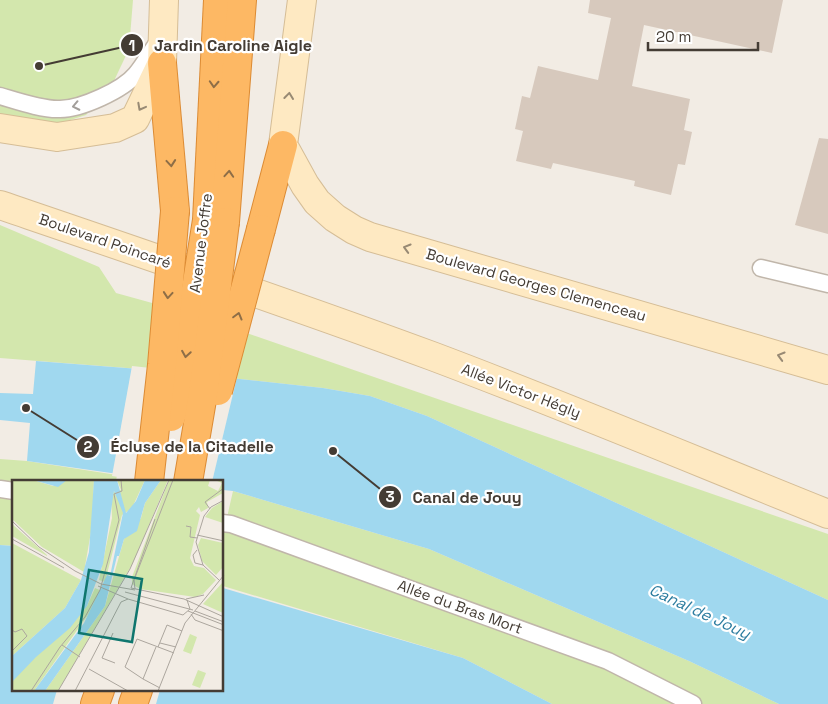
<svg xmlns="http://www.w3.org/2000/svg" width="828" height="704" viewBox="0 0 828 704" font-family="'Space Grotesk',sans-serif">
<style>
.green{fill:#d3e7ad}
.water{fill:#a0d8ef}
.pier{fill:#f2ece4}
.building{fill:#d7c9bd}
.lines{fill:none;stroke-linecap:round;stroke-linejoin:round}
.lane-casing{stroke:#c0b6aa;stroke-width:19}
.secondary-casing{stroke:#d5bd96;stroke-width:30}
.highway-casing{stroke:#dc8b34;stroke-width:30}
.lane{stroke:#fff;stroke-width:16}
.secondary{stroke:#fee9c2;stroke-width:28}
.highway{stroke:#fdb864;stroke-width:28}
.highway-bridge-casing{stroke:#dc8b34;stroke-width:30;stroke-linecap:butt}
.highway-bridge{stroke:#fdb864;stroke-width:28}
.oneway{stroke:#8e6e47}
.oneway2{stroke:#988a74}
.oneway3{stroke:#a29e9a}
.labels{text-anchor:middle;stroke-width:4.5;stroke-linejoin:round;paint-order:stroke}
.street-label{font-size:15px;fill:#443c34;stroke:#fff}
.water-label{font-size:16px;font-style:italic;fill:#2b7c9f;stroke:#fff}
.inset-road{fill:none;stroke:#aca69e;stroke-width:1}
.view{fill:#0f766e;fill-opacity:0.15;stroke:#0f766e;stroke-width:2.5}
.inset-edge{fill:none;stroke:#443c34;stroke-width:2.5}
.leader{fill:none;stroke:#443c34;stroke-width:2}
.callout-dot{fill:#443c34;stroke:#fff;stroke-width:2}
.mark-label{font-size:15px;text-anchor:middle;font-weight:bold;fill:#fff}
.callout-label{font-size:16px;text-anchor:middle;font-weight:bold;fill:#443c34;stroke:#fff;stroke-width:4.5;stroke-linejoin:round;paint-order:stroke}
</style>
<rect width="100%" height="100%" fill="#f2ece4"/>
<g class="green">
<polygon points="0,0 133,0 129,49 113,83 86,115 45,128 0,132"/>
<polygon points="0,225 99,267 116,293 192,314 828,534 828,600 427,416 370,396 323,388 165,371 0,358"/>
<polygon points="0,459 27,461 117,475 116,481 14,482 14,546 0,545"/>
<polygon points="233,491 429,549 689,661 779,704 552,704 463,658 223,586 223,535"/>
</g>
<g class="water">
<polygon points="36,361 165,371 323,388 370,396 427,416 828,600 828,704 779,704 689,661 429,549 233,491 223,490 222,482 167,481 27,461 30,423 0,420 0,393 33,394"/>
<polygon points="0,545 14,546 14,690 222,690 223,588 463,658 552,704 0,704"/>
</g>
<g class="pier">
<polygon points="132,366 237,377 212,482 149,482 112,476"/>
<polygon points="57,690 160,690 156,704 53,704"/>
</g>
<g class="building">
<polygon points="590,0 783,0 772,53 644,25 632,86 690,99 684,130 692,132 685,165 678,164 671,195 634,186 635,181 553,163 551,169 516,161 523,131 515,129 522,96 530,98 538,66 598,80 611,18 588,13"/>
<polygon points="819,138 828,139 828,234 795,225"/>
</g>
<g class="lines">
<defs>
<g id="lane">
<path d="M0,96c17,5 43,14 60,13 21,0 63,-19 76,-35 9,-11 16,-24 24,-35"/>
<polyline points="761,268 828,284"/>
<polyline points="0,489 14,491"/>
<polyline points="222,523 231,524 608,661 693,704"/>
</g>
<g id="secondary">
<polyline points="302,0 283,145 305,185 317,202 335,218 354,230 370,237 828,370"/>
<polyline points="0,128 57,137 115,128 135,119 162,63 164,0"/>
<path d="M0,205c144,49 289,98 432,151 133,50 264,105 396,158"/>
</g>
<g id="highway">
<polyline points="162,63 175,211"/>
<polyline points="207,220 218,0"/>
<polyline points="225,222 242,0"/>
<polyline points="261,229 283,145"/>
<polyline points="95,704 100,690"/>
<polyline points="133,704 138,690"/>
</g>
</defs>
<use href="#lane" class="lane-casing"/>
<use href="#secondary" class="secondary-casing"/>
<use href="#highway" class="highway-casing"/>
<use href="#lane" class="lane"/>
<use href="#secondary" class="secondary"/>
<use href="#highway" class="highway"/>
<defs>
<g id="highway-bridge">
<polyline points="218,391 261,229"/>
<polyline points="171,417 183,370 207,220"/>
<polyline points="149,482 162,365 175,211"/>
<polyline points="188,482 204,388 225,222"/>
</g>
</defs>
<use href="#highway-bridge" class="highway-bridge-casing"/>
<use href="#highway-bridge" class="highway-bridge"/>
</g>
<defs><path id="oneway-chevron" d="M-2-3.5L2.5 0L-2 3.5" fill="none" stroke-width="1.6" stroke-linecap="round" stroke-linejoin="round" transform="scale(1.25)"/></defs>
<g class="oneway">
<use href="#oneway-chevron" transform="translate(214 84) rotate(93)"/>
<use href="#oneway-chevron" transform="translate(171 163) rotate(85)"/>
<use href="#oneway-chevron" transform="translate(229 174) rotate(-86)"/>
<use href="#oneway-chevron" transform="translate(168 295) rotate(95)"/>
<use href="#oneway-chevron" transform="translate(238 316) rotate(-75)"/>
<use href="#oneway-chevron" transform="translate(186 354) rotate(99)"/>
</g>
<g class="oneway2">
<use href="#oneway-chevron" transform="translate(289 96) rotate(-83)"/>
<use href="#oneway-chevron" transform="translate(141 107) rotate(118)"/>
<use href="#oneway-chevron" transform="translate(407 248) rotate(-164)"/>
<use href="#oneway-chevron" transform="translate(781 356) rotate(-164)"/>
</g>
<use class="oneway3" href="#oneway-chevron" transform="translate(76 106) rotate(168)"/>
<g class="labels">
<g class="street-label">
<text transform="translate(105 241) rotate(19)" y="5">Boulevard Poincaré</text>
<text transform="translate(201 243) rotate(-83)" y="5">Avenue Joffre</text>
<text transform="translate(536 285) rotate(16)" y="5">Boulevard Georges Clemenceau</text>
<text transform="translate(521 391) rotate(21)" y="5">Allée Victor Hégly</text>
<text transform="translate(460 607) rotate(20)" y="5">Allée du Bras Mort</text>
</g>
<g class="water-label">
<text transform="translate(700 611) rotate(25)" y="6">Canal de Jouy</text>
</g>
</g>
<g transform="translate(12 480)">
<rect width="211" height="211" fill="#f2ece4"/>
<path d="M0,0h21l20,6 14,-6h27l-2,46 -8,46 -42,-25 -30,-28zM105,0h28l-13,28 -10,7 -17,67 -6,-2 13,-62 -1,-25 10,-3zM149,0h7l-35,83 -75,128h-13l60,-85 19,-67 17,-21 4,-15zM157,0h41l-2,6 10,5 4,-8 -7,-3h8v13l-16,9 1,6 -7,4 -2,-5 -3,4 4,4 -10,43 4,8 10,2 12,12 -13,14 -8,3 -55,-8 -8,-5v-7zM211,21v22l-18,-6 7,-9zM0,44l35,31v1l-35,-20zM189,58l22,5v24l-7,8 -14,-14 -4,-16zM0,63l69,37 -16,28 -53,48zM211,102v31l-20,-9zM83,108l7,3 -7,14 -61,86h-22v-9l9,-12 66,-64zM178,154l7,3 -6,17 -8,-3zM186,190l8,3 -6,15 -8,-3z" fill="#d3e7ad"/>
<path d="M21,0h34l-9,7zM82,0h23l9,33 10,-12 9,-21h16l-16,23 -8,28 -13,8 -5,17h-2l-12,50 -60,85h-11l50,-68 23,-48 3,1 13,-63 -9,-22 -11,73 -16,42 -17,22 -34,29 -24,25v-26l53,-48 16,-28 8,-28z" fill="#a0d8ef"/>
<path class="inset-road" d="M198,29l-5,-7 19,-14M143,39l-24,69 53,11 40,18M0,41l27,26 36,24 26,13 34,6M174,46l5,1 -1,10 7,1M185,55l27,6M0,59l52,29M185,70l-4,5 2,8 8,2M207,100l-16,-15 -7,-23 8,-26 7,-9 13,-7M86,106l30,13M123,109l-1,-9 39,-100M113,112l68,18M174,119l18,-4M176,131l36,14M183,131l29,11M179,134l4,6 29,11M0,150l3,2 7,-3 5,7 -15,15M101,153l-11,25 13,5M148,163l16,4M50,165l18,12M144,167l-13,32 17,9M146,167l9,-22 15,6M77,189l39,22M131,199l-18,-12 12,-28 37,14M19,211l29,-44 25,-30 15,-27 19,-70 -5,-26 8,-3 -1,-11M46,211l72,-122 39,-89M63,211l46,-89 7,-3 55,16 7,-6 -3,-9M146,211l27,-68 39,-48"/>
<path class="view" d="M77,90l53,9 -10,63 -53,-9z"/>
<rect width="211" height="211" class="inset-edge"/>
</g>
<path class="leader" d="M39 66L132 45M26 408L88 447M333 451L390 497"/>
<g class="callout-dot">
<circle cx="39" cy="66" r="5"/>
<circle cx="26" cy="408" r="5"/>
<circle cx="333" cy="451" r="5"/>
<circle cx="132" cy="45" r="12"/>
<circle cx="88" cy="447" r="12"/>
<circle cx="390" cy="497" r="12"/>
</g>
<g class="mark-label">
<text x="132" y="51">1</text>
<text x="88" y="452">2</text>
<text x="390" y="502">3</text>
</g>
<g class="callout-label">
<text x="233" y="51">Jardin Caroline Aigle</text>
<text x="192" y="452">Écluse de la Citadelle</text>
<text x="467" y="503">Canal de Jouy</text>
</g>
<path d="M648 42v8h110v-8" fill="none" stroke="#443c34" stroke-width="2.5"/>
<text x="656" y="42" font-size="15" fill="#443c34" stroke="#ffffff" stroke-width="4" paint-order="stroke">20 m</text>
</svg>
